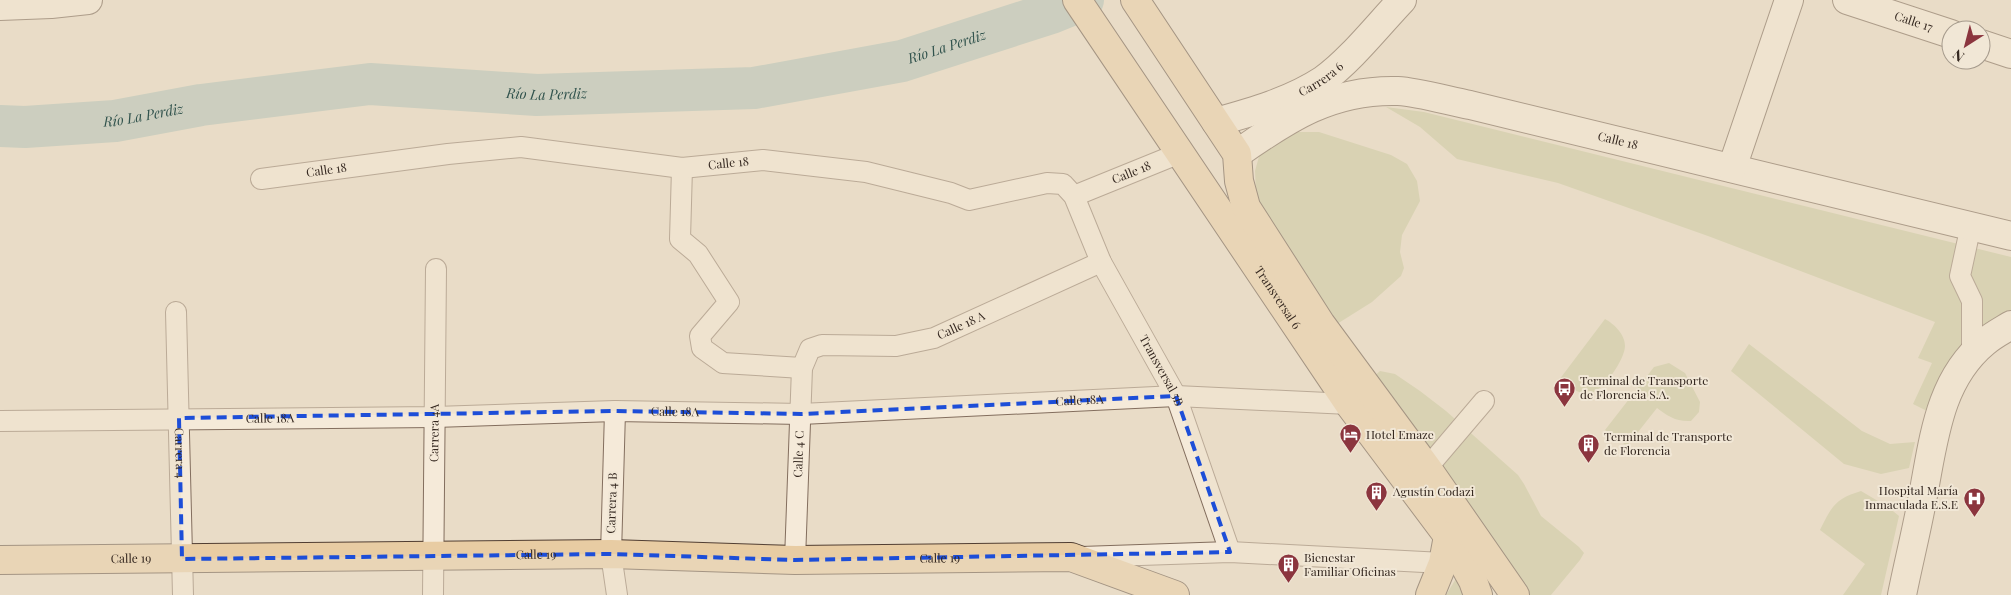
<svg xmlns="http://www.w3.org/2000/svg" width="2011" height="595" viewBox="0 0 2011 595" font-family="'Playfair Display',serif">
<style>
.green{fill:#c5c69c}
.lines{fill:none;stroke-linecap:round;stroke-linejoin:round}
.river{stroke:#a8bdb5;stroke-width:42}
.street-casing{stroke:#836e5e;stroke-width:22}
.secondary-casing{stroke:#655041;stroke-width:30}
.primary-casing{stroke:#513e32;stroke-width:30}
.street{stroke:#f5ead9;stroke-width:20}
.secondary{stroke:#f5ead9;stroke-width:28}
.primary{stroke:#e8cca3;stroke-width:28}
.marked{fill:none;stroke:#1d4ed8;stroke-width:4;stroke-dasharray:10 6;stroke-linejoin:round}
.labels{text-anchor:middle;stroke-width:4;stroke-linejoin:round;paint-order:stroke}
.street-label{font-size:12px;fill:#352820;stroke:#f1e7d6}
.poi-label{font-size:12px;fill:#352820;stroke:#f1e7d6;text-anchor:start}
.water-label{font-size:14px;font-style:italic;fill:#31534d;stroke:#f1e7d6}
</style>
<rect width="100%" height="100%" fill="#e9dcc7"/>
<g class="green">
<polygon points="1386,107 1424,112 2011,257 2011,315 1927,411 1913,404 1932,363 1918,358 1935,322 1708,236 1558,183 1457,159 1420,127"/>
<polygon points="1296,132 1319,132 1391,155 1407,164 1417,181 1420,201 1402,235 1400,252 1404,268 1401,276 1372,302 1337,324 1265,220 1256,194 1255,171 1260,153"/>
<path d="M1605,319c9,5 20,15 20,27 0,13 -23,49 -39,48 -9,-1 -19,-9 -27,-14z"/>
<polygon points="1749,344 1862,431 1890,444 1915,442 1909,468 1881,474 1844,464 1731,371"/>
<path d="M1669,363l16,10 15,29 -1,10 -8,9c-15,1 -23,-5 -34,-13l-30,38 -22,-16 49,-63z"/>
<polygon points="1380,371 1395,374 1420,391 1446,411 1518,475 1524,484 1541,516 1579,547 1584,553 1580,560 1551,595 1529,595 1377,388 1372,378"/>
<path d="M1861,491l27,16 11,9 -18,79h-38l22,-31 -45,-34c12,-24 15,-31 41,-39z"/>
<polygon points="1457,577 1464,595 1446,595"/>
</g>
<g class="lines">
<path class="river" id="s1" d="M0,126l25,1 90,-6 86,-16 169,-21 167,11 217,-7 148,-27 149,-48 32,-13"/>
<defs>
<g id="street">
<polyline points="682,168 680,239 698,254 729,302 700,336 702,348 723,363 802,368"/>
<path id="s2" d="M261,179l187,-25 73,-7 161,21 81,-8 103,12 85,21 18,7 78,-17 16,1 11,12 27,66 75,134 54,156"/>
<path id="s3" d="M1074,196l106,-43"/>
<polyline points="1971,225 1960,276 1972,301 1972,356"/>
<path id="s4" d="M176,312l7,283"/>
<polyline points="615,411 611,554 617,595"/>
<path id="s5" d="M0,421l435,-4 180,-6 186,3 375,-18 173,8"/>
<polyline points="1427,468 1484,401"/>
<polyline points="1081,557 1230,552 1443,563"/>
<path id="s6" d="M795,560l7,-192 8,-19 12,-4 74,1 38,-8 167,-76"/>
<path id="s7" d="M433,595l3,-326"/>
</g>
<g id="secondary">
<path id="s8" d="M1847,0l104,34"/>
<polyline points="0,6 51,4 88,0"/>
<polyline points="1981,44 2011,54"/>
<path id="s9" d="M1216,122c36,-10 75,-21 107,-42 27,-19 56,-56 79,-80"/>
<path id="s10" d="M1237,154c51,-36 95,-65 161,-63 20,1 51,10 72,14l541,131"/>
<polyline points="1732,168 1789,0"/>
<path d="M1902,595c7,-35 16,-70 22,-105 10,-53 16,-111 61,-148 8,-7 18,-12 26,-17"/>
</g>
<g id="primary">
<path id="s11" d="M1077,0l272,404 99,132 25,45 5,14"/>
<polyline points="1135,0 1237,154 1239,181 1246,207 1321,324 1427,468 1515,595"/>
<path id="s12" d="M0,560l611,-6 184,6 276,-3 104,38"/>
<polyline points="1430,595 1443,563 1448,536"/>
</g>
</defs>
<use href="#street" class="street-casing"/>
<use href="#secondary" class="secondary-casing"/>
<use href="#primary" class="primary-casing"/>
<use href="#street" class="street"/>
<use href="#secondary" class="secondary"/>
<use href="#primary" class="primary"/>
</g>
<path d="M0 0H2011V595H0ZM1176,396l54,156 -435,8 -184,-6 -429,5 -3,-141 436,-7 186,3z" fill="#e9dcc7" fill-opacity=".55" fill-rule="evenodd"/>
<path class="marked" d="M1176,396l54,156 -435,8 -184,-6 -429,5 -3,-141 436,-7 186,3z"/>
<defs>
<symbol id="bus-pin" viewBox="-11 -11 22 30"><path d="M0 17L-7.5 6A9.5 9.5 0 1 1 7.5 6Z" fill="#8b353e" stroke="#f1e7d6"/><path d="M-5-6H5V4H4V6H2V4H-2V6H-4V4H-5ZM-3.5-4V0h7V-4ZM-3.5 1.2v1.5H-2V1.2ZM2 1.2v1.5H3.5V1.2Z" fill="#fff"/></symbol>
<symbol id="hotel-pin" viewBox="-11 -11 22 30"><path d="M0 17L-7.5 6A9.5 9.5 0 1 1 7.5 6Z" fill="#8b353e" stroke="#f1e7d6"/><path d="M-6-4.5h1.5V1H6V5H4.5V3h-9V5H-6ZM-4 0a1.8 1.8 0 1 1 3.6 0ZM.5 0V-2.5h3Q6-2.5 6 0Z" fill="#fff"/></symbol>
<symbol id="building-pin" viewBox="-11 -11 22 30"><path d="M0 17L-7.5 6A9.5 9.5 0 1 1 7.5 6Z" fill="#8b353e" stroke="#f1e7d6"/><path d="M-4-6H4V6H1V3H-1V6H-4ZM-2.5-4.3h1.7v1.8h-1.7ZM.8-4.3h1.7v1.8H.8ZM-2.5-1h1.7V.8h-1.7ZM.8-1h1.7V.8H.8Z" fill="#fff"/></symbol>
<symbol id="hospital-pin" viewBox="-11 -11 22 30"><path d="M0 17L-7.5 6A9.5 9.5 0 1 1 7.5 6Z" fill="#8b353e" stroke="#f1e7d6"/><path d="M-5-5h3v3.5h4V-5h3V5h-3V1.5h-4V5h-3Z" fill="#fff"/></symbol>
</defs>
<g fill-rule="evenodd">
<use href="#bus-pin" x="1552" y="376" width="25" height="34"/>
<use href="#hotel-pin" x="1338" y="422" width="25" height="34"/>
<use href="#building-pin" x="1576" y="432" width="25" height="34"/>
<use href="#building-pin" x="1364" y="480" width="25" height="34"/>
<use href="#hospital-pin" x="1962" y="486" width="25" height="34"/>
<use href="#building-pin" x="1276" y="552" width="25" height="34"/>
</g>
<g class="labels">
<g class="street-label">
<text dy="4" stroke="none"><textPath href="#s8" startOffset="70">Calle 17</textPath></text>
<text dy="4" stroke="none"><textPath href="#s9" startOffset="114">Carrera 6</textPath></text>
<text dy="4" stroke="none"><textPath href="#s10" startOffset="402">Calle 18</textPath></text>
<text dy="4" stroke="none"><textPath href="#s2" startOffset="471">Calle 18</textPath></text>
<text dy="4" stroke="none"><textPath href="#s2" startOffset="66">Calle 18</textPath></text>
<text dy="4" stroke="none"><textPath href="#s3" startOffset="62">Calle 18</textPath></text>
<text dy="4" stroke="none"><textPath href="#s11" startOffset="359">Transversal 6</textPath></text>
<text dy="4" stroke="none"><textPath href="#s6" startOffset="368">Calle 18 A</textPath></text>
<text dy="4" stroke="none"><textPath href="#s2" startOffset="1024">Transversal 5B</textPath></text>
<text dy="4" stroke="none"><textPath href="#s5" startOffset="1080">Calle 18A</textPath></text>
<text dy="4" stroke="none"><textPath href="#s5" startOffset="675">Calle 18A</textPath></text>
<text dy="4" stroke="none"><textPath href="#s5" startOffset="270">Calle 18A</textPath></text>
<text dy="4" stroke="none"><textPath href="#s7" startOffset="162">Carrera 4A</textPath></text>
<text dy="4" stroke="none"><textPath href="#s4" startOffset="141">Carrera 4</textPath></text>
<text dy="4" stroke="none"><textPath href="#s6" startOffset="106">Calle 4 C</textPath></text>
<text transform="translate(612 503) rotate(-88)" y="4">Carrera 4 B</text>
<text dy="4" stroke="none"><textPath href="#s12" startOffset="536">Calle 19</textPath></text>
<text dy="4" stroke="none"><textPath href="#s12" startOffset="131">Calle 19</textPath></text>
<text dy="4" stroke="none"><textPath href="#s12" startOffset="940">Calle 19</textPath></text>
</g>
<g class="poi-label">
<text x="1580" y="385">Terminal de Transporte<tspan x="1580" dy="14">de Florencia S.A.</tspan></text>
<text x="1366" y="439">Hotel Emaze</text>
<text x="1604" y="441">Terminal de Transporte<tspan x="1604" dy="14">de Florencia</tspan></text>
<text x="1958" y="495" text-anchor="end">Hospital María<tspan x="1958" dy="14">Inmaculada E.S.E</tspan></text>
<text x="1393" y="496">Agustín Codazi</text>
<text x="1304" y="562">Bienestar<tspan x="1304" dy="14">Familiar Oficinas</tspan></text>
</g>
<g class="water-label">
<text dy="5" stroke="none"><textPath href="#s1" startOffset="955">Río La Perdiz</textPath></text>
<text dy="5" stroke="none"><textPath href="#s1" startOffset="550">Río La Perdiz</textPath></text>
<text dy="5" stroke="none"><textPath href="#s1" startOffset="144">Río La Perdiz</textPath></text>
</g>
</g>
<g transform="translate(1966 45) rotate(216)"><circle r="24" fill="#f1e7d6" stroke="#a69b8d"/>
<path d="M0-4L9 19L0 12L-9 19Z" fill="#8b353e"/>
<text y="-8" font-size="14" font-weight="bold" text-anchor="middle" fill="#352820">N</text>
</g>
</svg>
